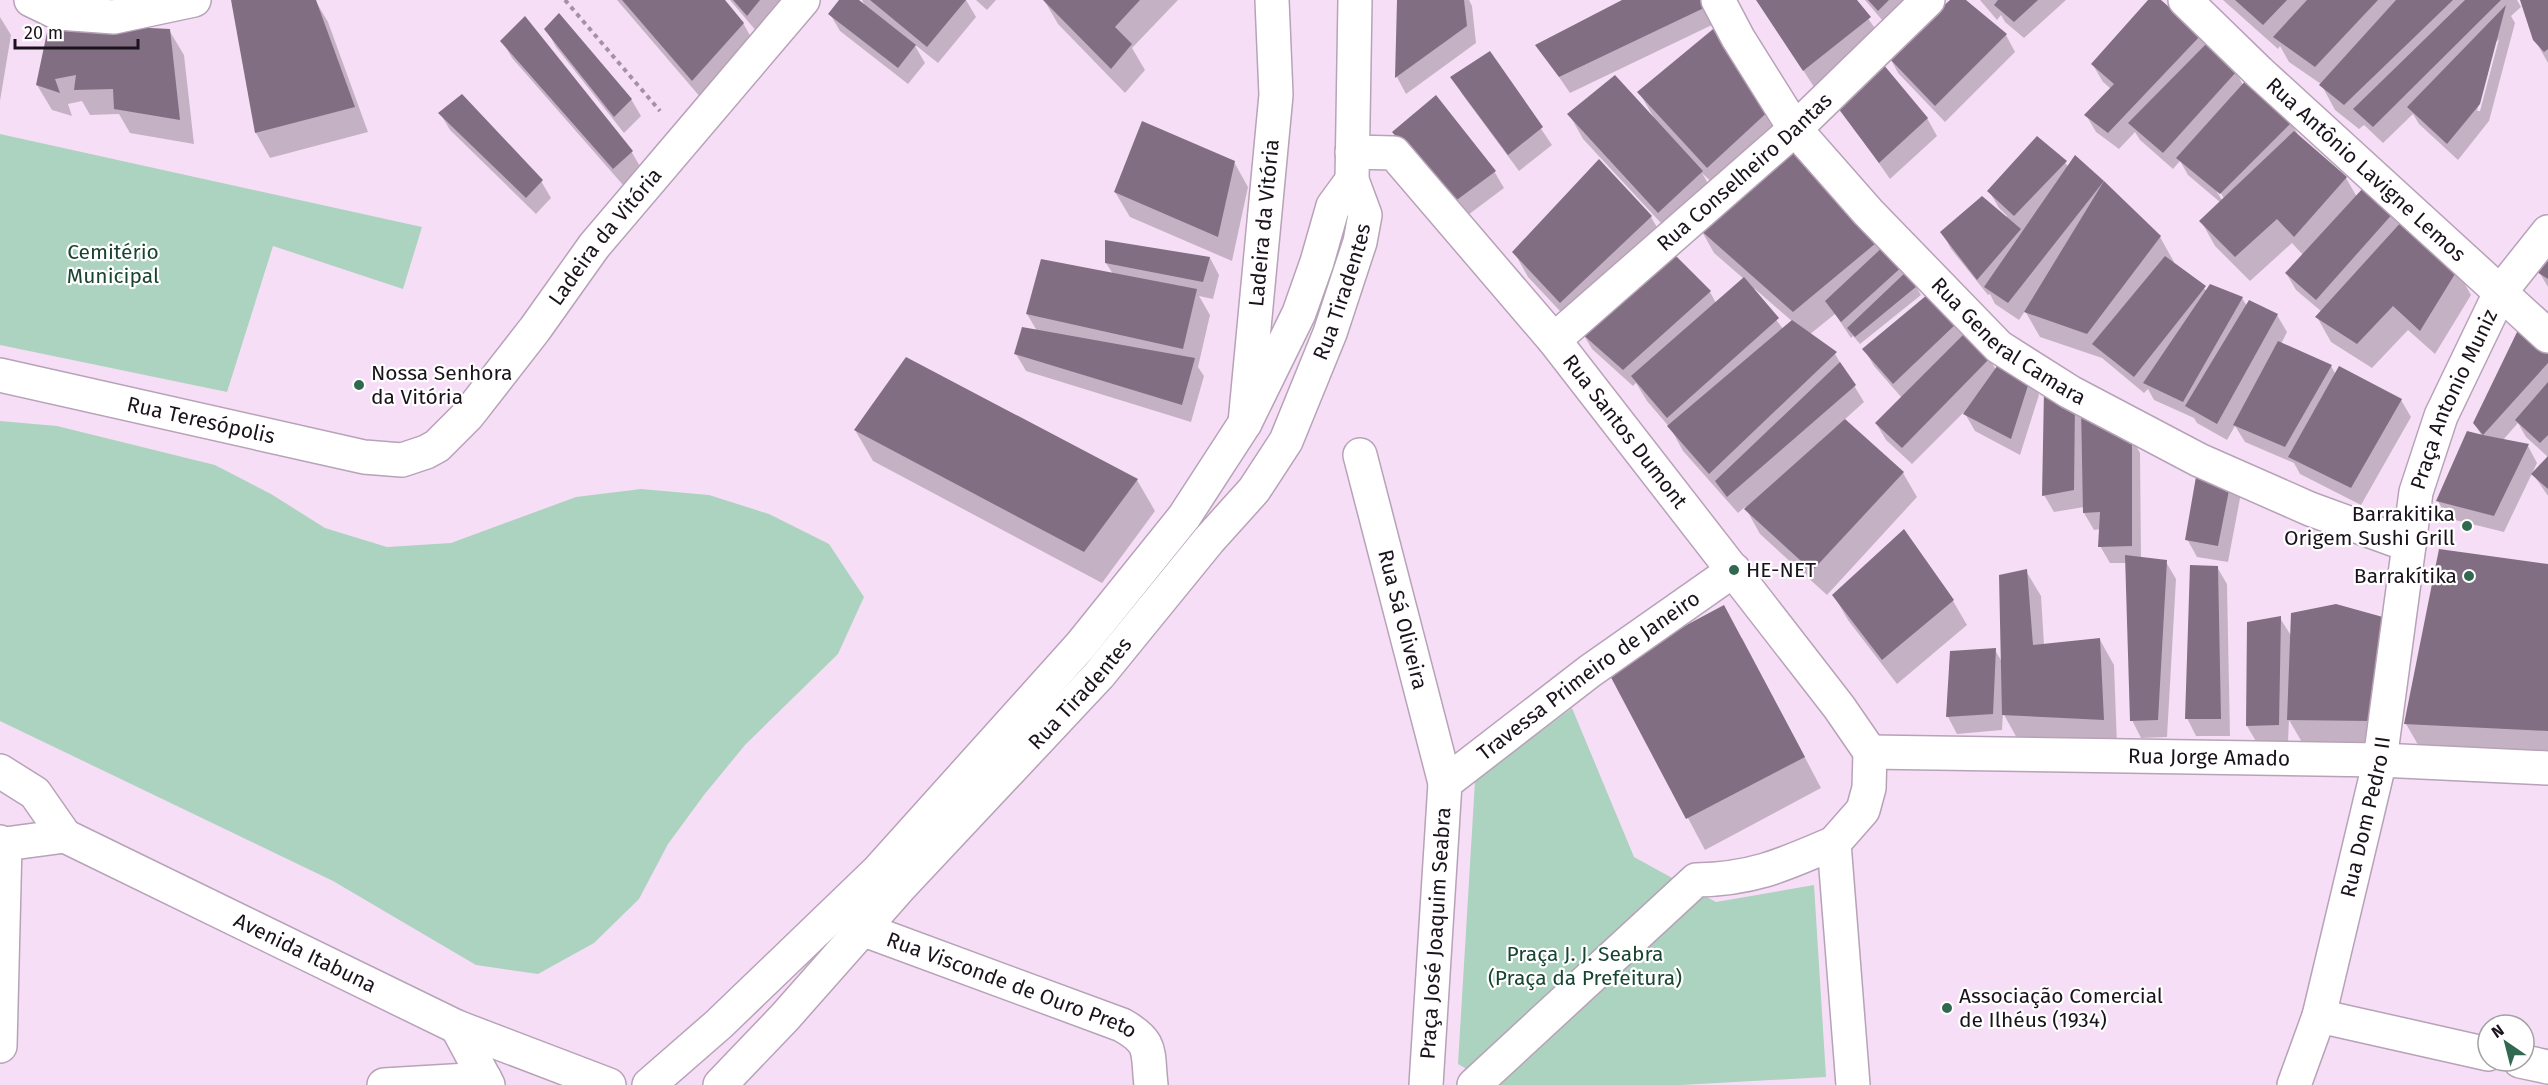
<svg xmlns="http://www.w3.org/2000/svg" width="2548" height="1085" viewBox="0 0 2548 1085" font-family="'Fira Sans',sans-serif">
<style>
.green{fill:#acd3bf}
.shadow{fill:#0003;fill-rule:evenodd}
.building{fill:#826e82}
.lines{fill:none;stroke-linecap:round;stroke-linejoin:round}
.pedestrian-casing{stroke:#b7a2b8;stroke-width:36}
.minor-casing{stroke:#b7a2b8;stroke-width:36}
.tertiary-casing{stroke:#b7a2b8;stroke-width:36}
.secondary-casing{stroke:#b7a2b8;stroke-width:36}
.path{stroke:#a392a3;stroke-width:4;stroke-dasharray:4.5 4.5;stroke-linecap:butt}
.pedestrian{stroke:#fff;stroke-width:33}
.minor{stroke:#fff;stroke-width:33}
.tertiary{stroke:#fff;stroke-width:33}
.secondary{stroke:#fff;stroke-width:33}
.poi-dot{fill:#316950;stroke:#fff;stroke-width:2}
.labels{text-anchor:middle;stroke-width:4.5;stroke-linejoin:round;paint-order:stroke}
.street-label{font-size:21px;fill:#1a131b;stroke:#fff}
.park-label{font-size:21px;fill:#184532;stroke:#fff}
.poi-label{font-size:21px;fill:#1a131b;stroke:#fff;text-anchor:start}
</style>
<rect width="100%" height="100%" fill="#f6dff6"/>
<g class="green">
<polygon points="0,134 422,227 403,289 273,246 227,392 0,345"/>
<polygon points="0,421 57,426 215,465 271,494 325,528 387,547 451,543 576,497 641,489 709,495 769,514 829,544 864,597 838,654 745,745 704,795 668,844 639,899 594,943 538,974 476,965 333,881 0,721"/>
<polygon points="1572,708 1634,857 1716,902 1814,885 1826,1077 1681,1085 1494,1085 1458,1064 1475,781"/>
</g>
<g class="shadow">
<polygon points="232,0 315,0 328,22 368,132 270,158 256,133"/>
<polygon points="617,0 723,0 743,23 757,48 707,105"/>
<polygon points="730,0 780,0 782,2 757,32"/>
<polygon points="841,0 857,0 866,8 862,0 966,0 976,17 938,63 914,44 925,63 908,84 840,31 830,14"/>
<polygon points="976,0 996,0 987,10"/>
<polygon points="1044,0 1178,0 1132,48 1145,70 1125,93 1058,24"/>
<polygon points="1398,0 1469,0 1472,6 1476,43 1406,94 1397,77"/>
<polygon points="1626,0 1703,0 1714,24 1570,93 1537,45"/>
<polygon points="1758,0 1855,0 1879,34 1814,87"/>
<polygon points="1865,0 1915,0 1888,27"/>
<polygon points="1953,0 1964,0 2006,35 2015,52 1945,122 1898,73 1889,56"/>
<polygon points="1980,0 2066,0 2024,38 2005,22 2001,15 1997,20"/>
<path d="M2150,0h8l41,36 7,10 30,26 7,13 48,37 10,18 45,38 11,19 7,-8 93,81 14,25 -36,59 -27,-24 -36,38 -41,-26 -14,-25 5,-5 -26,-22 -10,-17 17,-18 -11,-12 -42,38 -35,-35 -14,-25 20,-18 -33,-28 -8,-14 -7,8 -33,-29 -5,-8 -16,17 -23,-17 -10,-17 25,-26 -8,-7 -10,-17zM2217,187l8,13h-3l-7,-11z"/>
<path d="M2223,0h294l4,7 -10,9 4,7 -26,98 -31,39 -39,-36 -6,-10 -30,29 -19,-18 -5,4 -24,-19 -14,-26 -32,-22 -9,-16 -2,3zM2499,39l-19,72h-3l17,-67z"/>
<polygon points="2522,0 2548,0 2548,63 2535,40"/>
<polygon points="0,17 11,35 0,101"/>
<polygon points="1718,27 1786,133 1722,192 1702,173 1716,197 1673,236 1583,139 1569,114 1654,118 1639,92"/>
<polygon points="546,29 631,99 641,116 624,133 556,47"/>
<polygon points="169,30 184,55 194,144 130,133 119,114 90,115 82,101 68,104 72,116 52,110 37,85"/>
<polygon points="502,41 631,151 641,168 623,185 512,58"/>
<polygon points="1490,53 1552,145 1519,171 1462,94 1452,77"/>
<polygon points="1840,108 1927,118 1937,136 1890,179"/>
<polygon points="440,113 541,181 551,198 536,214 450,130"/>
<path d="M1794,148l109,117 18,30 -61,49 -7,-8 -2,2 -16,-24 -26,21 26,19 29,48 -20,18 59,53 14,24 -90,98 -67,-61 -15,-27 -7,6 -55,-62 -12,-22 -24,-28 -11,-18 -3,3 -41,-37 -10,-17 88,-80 40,40 6,11 28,-24 -30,-26 -14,-25zM1755,289l38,33 -9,8 -31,-40z"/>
<polygon points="1404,149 1494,171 1504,188 1464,218"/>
<polygon points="1234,162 1248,187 1232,261 1130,217 1115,192"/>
<polygon points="2065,162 2068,167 2103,182 2160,237 2174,262 2173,264 2207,291 2242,298 2247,306 2277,315 2287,332 2281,344 2331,366 2336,375 2401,400 2411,417 2361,505 2300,474 2294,463 2245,442 2235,426 2227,440 2197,423 2194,418 2154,400 2148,389 2144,393 2102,358 2040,337 2025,311 2019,320 1995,304 1990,294 1988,295 1951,249 1942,232 2006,218 2007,216 1999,208 1989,191"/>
<polygon points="1651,217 1665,241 1575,327 1528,277 1514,252"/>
<polygon points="1210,258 1219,275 1213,299 1199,296 1210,315 1198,367 1204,376 1191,422 1026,371 1016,354 1037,331 1027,314 1113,274 1106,263"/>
<polygon points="2548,264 2548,287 2539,272"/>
<polygon points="1956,323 1964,336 1989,358 1996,370 2030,378 2039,395 2020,455 1975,431 1964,412 1912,464 1886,440 1876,423 1902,398 1874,366 1864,349"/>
<polygon points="2548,354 2548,457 2526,437 2518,423 2503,440 2528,446 2537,463 2504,532 2447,518 2438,501 2482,436 2474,423"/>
<polygon points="2045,392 2130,435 2140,453 2141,559 2166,562 2176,579 2167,737 2141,738 2132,720 2127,563 2110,563 2100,546 2101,529 2094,530 2084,513 2084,507 2054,512 2044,495"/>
<polygon points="855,430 1137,480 1155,511 1102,583 873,461"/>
<polygon points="2548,458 2548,496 2533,474"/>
<polygon points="2198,472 2241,493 2228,562 2197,557 2187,539"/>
<polygon points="2440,551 2548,565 2548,761 2424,755 2406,724"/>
<polygon points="2217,567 2227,584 2230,736 2196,736 2187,718"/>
<polygon points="2026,571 2041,596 2044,645 2100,640 2114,665 2117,745 2018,740 2003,713 2002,730 1957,734 1948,717 1995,650 2002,662"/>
<polygon points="1834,596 1953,601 1967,625 1897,684 1848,620"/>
<polygon points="2292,615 2387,745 2303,744 2289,720 2288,742 2257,743 2247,726 2280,618 2292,637"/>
<polygon points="1742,638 1821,788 1705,850 1608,668"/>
</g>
<g class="building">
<polygon points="231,0 316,0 355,107 255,133"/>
<polygon points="622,0 725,0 744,23 692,81"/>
<polygon points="733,0 760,0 747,16"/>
<polygon points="839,0 859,0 916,45 898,68 828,14"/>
<polygon points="870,0 966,0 927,47"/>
<polygon points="1043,0 1140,0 1115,27 1132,44 1111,69"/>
<polygon points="1397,0 1464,0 1467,26 1395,78"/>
<polygon points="1622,0 1703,0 1706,7 1559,77 1535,45"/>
<polygon points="1756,0 1857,0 1871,17 1803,71"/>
<polygon points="1868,0 1889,0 1878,11"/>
<polygon points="1950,0 1966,0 2007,34 1935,106 1887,56"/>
<polygon points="1998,0 2038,0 2014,22 1994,5"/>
<polygon points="2148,0 2161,0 2201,35 2108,133 2084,115 2114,84 2091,64"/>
<polygon points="2235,0 2287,0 2263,25"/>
<polygon points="2307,0 2378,0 2315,67 2273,37"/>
<polygon points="2396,0 2453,0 2344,105 2319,85"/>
<polygon points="2465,0 2501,0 2373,127 2353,109"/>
<polygon points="2520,0 2548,0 2548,49 2544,52 2533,40"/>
<polygon points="2506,5 2480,104 2447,144 2407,107"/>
<polygon points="559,13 632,99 614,117 544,29"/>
<polygon points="525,16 633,151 613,169 500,41"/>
<polygon points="49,23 170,29 180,120 114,109 113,89 74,90 76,75 55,79 60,93 36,85"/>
<polygon points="1718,25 1773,107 1707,168 1637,92"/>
<polygon points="2208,42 2237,71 2163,153 2128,123"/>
<polygon points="1490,51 1543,127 1508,155 1450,77"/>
<polygon points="1883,64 1928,118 1879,163 1838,108"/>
<polygon points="1615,75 1703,171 1658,213 1567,114"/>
<polygon points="2248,78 2293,121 2220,194 2176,158"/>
<polygon points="462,94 543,180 526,198 438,113"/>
<polygon points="1436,95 1496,171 1454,202 1392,132"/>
<polygon points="1142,121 1235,161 1218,237 1114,192"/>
<polygon points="2294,131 2347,177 2294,237 2277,219 2235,257 2199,221"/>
<polygon points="2037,136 2067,161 2014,216 1987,191"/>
<polygon points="1794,145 1882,238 1793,312 1698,228"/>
<polygon points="2075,155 2104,181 2008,303 1984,287"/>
<polygon points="1599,159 1652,216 1560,303 1512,252"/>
<polygon points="2104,181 2161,236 2087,334 2024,312"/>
<polygon points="2364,187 2395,211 2316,300 2285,273"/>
<polygon points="1982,196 2021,229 1977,280 1940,232"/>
<polygon points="2403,220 2458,269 2420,331 2393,306 2357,344 2315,317"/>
<polygon points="1105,240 1210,257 1203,282 1105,263"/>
<polygon points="1886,244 1905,264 1841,322 1825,301"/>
<polygon points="1670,250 1711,291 1623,370 1580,332"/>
<polygon points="2165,256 2206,286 2134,377 2092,344"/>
<polygon points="1041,259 1197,289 1183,349 1026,314"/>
<polygon points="2548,261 2548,279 2537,272"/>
<polygon points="1907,271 1917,286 1855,337 1847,328"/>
<polygon points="1744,277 1779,318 1667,418 1631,376"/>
<polygon points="2210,284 2243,297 2183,402 2143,383"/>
<polygon points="1927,295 1958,322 1893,384 1862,349"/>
<polygon points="2249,300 2278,314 2217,424 2185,406"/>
<polygon points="1792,320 1837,352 1709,474 1667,426"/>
<polygon points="1022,327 1195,358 1182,405 1014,354"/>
<polygon points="2518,330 2548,352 2548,363 2483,435 2529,444 2494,516 2436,501 2467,431 2483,435 2473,423"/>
<polygon points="1966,332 1991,357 1902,448 1875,423"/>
<polygon points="2278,341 2332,365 2285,447 2233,425"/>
<polygon points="906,357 1138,479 1084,552 854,430"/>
<polygon points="1840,362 1856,385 1727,497 1715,481"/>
<polygon points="2000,362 2031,376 2011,439 1963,414"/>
<polygon points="2339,366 2402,399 2351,488 2288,457"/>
<polygon points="2548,382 2548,435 2540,443 2515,420"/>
<polygon points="2044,390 2075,402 2074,490 2042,496"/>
<polygon points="2081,406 2132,434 2132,546 2098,547 2100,512 2083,513"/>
<polygon points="1845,419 1904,472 1812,571 1744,509"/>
<polygon points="2548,456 2548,489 2531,474"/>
<polygon points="2197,471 2232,475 2218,546 2185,540"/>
<polygon points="1904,529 1954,600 1882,660 1832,595"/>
<polygon points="2439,549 2548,564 2548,731 2404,724"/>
<polygon points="2125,555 2167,560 2158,720 2130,721"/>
<polygon points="2190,565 2218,566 2221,719 2185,719"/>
<polygon points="2027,569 2033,645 2100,638 2104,720 2002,715 1999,575"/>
<polygon points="2336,604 2390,619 2373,721 2287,720 2291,613"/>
<polygon points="1724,605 1805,757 1686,819 1606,668"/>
<polygon points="2281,616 2279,725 2246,726 2247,622"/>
<polygon points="1996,648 1993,714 1946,717 1950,651"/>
</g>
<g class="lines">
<defs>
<g id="pedestrian">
<path id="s1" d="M1360,455l85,328"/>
<path id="s2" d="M1870,752l510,8 168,8"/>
<polyline points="2319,1016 2488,1054"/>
<polyline points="2520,1061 2548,1067"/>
<path id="s3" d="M2294,1085l25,-69 61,-256 29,-215"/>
</g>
<g id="minor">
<polyline points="31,0 58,13 114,17 194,0"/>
<path id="s4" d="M1718,0l20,38 57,91 73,83 131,135 71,45 129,68 111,49 99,36 7,-53 25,-76 60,-125 47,-59"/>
<path id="s5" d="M2185,0l74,72 289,264"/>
<path id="s6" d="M1352,152l42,1 160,187 285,367 31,45 -1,36 -6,22 -29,33 19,242"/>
<path id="s7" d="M1554,340l241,-211 133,-129"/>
<path id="s8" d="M842,912l20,17 260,96c32,18 25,27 29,60"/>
<polyline points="0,1046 5,844"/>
<polyline points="384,1085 485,1079"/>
<path id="s9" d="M1426,1085l19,-302 145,-112 144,-101"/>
<path d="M1474,1085l222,-205c57,-1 87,-15 138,-37"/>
</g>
<g id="tertiary">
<path id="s10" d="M0,375l364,82 38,3 24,-8 11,-6 31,-31 67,-86 59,-83 209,-246"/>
<path id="s11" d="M1245,423l31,-328 -4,-95"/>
<polyline points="0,771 35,793 65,836"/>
<path id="s12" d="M0,842l5,2 60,-8 392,191 152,58"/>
<polyline points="457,1027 488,1085"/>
</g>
<g id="secondary">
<polyline points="649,1085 719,1024 877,872 1081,645 1184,517 1245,423 1299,313 1317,262 1333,206 1352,180"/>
<path id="s13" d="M720,1085l65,-68 114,-129 200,-213 110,-135 45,-50 32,-49 44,-108 30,-91 5,-27 -13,-35 3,-180"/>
</g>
</defs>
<use href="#pedestrian" class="pedestrian-casing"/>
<use href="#minor" class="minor-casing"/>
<use href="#tertiary" class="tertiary-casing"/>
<use href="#secondary" class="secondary-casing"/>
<polyline class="path" points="565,0 660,111"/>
<use href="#pedestrian" class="pedestrian"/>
<use href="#minor" class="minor"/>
<use href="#tertiary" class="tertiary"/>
<use href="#secondary" class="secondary"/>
</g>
<g class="poi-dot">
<circle cx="359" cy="385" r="6"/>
<circle cx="2467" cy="526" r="6"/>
<circle cx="1734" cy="570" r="6"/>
<circle cx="2469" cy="576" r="6"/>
<circle cx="1947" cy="1008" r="6"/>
</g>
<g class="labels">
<g class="street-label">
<text dy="7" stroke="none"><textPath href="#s5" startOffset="248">Rua Antônio Lavigne Lemos</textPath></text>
<text dy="7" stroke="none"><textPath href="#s7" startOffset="254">Rua Conselheiro Dantas</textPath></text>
<text dy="7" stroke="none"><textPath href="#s11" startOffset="201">Ladeira da Vitória</textPath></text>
<text dy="7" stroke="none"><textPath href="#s10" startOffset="718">Ladeira da Vitória</textPath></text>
<text dy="7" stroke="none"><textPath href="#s13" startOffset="1018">Rua Tiradentes</textPath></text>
<text dy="7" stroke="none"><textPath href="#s4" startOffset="453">Rua General Camara</textPath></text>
<text dy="7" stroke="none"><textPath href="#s4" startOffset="1059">Praça Antonio Muniz</textPath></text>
<text dy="7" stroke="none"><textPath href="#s10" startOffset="206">Rua Teresópolis</textPath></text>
<text dy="7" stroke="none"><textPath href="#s6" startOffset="404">Rua Santos Dumont</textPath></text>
<text dy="7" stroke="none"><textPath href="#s1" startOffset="170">Rua Sá Oliveira</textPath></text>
<text dy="7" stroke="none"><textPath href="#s9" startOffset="482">Travessa Primeiro de Janeiro</textPath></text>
<text dy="7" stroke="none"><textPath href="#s13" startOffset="532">Rua Tiradentes</textPath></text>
<text dy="7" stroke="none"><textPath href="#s2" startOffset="339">Rua Jorge Amado</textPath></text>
<text dy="7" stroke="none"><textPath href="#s3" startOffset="278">Rua Dom Pedro II</textPath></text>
<text dy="7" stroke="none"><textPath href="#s9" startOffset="152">Praça José Joaquim Seabra</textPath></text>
<text dy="7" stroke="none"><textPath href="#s12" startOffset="333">Avenida Itabuna</textPath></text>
<text dy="7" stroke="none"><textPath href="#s8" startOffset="186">Rua Visconde de Ouro Preto</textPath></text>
</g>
<g class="park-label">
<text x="113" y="259">Cemitério<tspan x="113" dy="24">Municipal</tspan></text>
<text x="1585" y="961">Praça J. J. Seabra<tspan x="1585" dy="24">(Praça da Prefeitura)</tspan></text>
</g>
<g class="poi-label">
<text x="371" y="380">Nossa Senhora<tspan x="371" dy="24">da Vitória</tspan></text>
<text x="2455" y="521" text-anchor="end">Barrakitika<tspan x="2455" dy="24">Origem Sushi Grill</tspan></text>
<text x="1746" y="577">HE-NET</text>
<text x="2457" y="583" text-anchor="end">Barrakítika</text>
<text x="1959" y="1003">Associação Comercial<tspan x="1959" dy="24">de Ilhéus (1934)</tspan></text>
</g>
</g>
<g transform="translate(2506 1043) rotate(325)"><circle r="28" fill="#ffffff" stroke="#a3a1a4" stroke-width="1.5"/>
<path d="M0-4.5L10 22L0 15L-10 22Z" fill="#316950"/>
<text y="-9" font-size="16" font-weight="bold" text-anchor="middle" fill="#1a131b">N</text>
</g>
<path d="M15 39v9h123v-9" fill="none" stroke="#1a131b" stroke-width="3"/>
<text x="24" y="39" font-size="18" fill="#1a131b" stroke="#ffffff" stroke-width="4.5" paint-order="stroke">20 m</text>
</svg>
